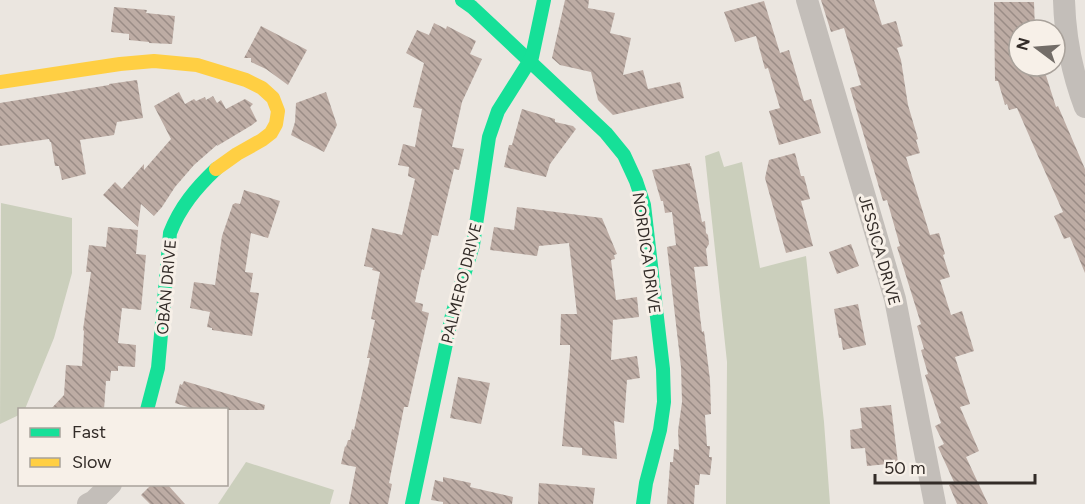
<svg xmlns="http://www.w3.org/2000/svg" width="1085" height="504" viewBox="0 0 1085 504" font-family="Figtree,sans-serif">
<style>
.green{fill:#cbcfbc}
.building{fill:url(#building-back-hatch)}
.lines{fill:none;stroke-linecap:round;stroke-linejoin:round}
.street{stroke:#c3beb9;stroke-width:22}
.fast{stroke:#16e098;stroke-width:14}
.slow{stroke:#ffcf43;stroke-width:14}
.labels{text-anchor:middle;stroke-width:6;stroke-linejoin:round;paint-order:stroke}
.street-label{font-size:16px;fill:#332c28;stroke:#f7f0e8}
</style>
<defs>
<pattern id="building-back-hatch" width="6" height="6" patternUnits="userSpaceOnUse" patternTransform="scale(1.5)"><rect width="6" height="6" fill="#bdaca4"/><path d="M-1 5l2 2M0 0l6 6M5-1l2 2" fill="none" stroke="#9a8c86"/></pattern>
</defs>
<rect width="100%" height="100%" fill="#ebe6e0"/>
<g class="green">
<polygon points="719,151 724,167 742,162 760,268 806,256 824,422 830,504 726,504 727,362 705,156"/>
<polygon points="1,203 72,218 72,273 54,338 25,409 20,410 19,415 0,424"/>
<polygon points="246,462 334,490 330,504 218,504"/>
</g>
<g class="building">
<polygon points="565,0 589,0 588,8 615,13 610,33 631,38 623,75 643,70 648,89 680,82 684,98 613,115 598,100 591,72 560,65 552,58"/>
<polygon points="821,0 874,0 882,25 896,21 903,46 897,48 901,60 908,105 918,139 916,140 920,153 906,157 930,235 939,233 945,254 943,255 950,277 940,280 951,315 962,311 974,351 955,357 970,404 960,407 979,451 966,457 988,504 957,504 949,485 954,482 938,447 944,444 935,426 941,423 925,375 928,374 921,350 924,349 917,326 921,324 897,247 900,246 887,200 883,201 850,88 861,85 844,28 831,32"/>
<polygon points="764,1 780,53 789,50 804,101 811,99 821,133 779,145 769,111 780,108 768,68 765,69 756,36 735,42 724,12"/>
<polygon points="994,2 1034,2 1035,30 1019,30 1019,66 1043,66 1056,107 1058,106 1085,169 1085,273 1070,237 1064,239 1054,216 1063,212 1038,156 1017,108 1009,110 1007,104 1005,105 998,81 995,81"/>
<polygon points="114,7 147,10 146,13 175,16 172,44 149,43 149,42 129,40 129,34 111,32"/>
<polygon points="434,23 446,29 447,26 476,41 470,54 482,59 462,102 452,147 464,149 459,170 454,169 438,236 432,235 424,270 422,269 415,302 423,304 422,311 429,313 408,407 404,407 389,483 392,484 388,504 349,504 356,467 341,464 345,446 346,447 348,440 350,440 352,429 354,430 370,358 367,358 375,320 371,319 380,272 372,270 373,268 364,266 372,228 402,235 415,179 408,176 409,167 398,165 403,144 415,147 422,109 413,107 424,63 406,53 417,30 429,35"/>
<polygon points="261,26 307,50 288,85 266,69 251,62 251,58 244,58"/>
<polygon points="137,80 143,118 117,122 114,135 80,140 86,174 62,180 59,166 55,166 51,142 50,142 49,139 0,146 0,103 109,85 109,84"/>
<polygon points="179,92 185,104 194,99 196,101 205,97 206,100 213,96 217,103 221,100 226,109 245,99 253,104 250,107 257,121 252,125 217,146 218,144 194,165 175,187 162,207 154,216 141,204 138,227 103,195 115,182 122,189 144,164 144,170 171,139 154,106"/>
<polygon points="326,92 337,125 324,152 291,135 295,122 296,103"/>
<polygon points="522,109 555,119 555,122 573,126 576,129 550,164 546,177 504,167 509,145 512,145"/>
<polygon points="795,153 801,176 804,176 810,199 801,201 813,246 786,253 765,178 769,160"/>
<polygon points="690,163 690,166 691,166 702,222 705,221 706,233 708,235 709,244 706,249 708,266 694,267 702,332 704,331 710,380 711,414 705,415 707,446 710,446 709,457 712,457 710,475 700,474 699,485 695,485 694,504 667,504 670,464 670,462 673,462 674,449 679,450 678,431 682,402 681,367 667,247 676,245 672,212 665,213 663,201 661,201 652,170"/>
<polygon points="244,190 280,201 268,238 251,233 245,272 253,273 250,292 259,293 252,336 212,330 212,328 207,327 210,312 190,308 194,282 215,285 222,236 233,204 234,204 235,203 240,204"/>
<polygon points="517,207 602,218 617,254 614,255 615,259 611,260 616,300 637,297 639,317 613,320 611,360 637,356 640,378 627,380 624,423 614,421 617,459 582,455 582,448 562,446 570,352 570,345 560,345 561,314 577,314 569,243 539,246 537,256 490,250 494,227 514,230"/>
<polygon points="108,227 138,230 136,254 146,255 141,310 122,308 118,343 136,345 135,367 118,366 118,371 111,371 110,381 106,381 104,410 50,410 64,395 66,365 82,366 84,331 83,330 91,272 86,272 89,245 106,247"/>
<polygon points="851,244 859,266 837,274 829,252"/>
<polygon points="858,304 866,345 843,350 841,338 839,338 834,309"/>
<polygon points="458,377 490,383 481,424 450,418"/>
<polygon points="184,381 265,405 264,410 197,410 175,403 180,384 182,385"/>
<polygon points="891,405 898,463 867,466 865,448 851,449 850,430 862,428 860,408"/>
<polygon points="443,477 471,483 470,487 513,497 512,504 443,504 443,502 431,500 435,480 443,482"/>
<polygon points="539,483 595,488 593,504 538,504"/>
<polygon points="152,484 167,484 185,504 150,504 141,495"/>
</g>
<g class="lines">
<g class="street">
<polyline points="807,0 895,299 935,504"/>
<path d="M1064,0c1,36 8,73 21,107"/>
<polyline points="88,504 94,501 111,484"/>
</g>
<g class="fast">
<polyline points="462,0 472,7 606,133 624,155 636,181 644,205 663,369 664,402 660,430 646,483 643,504"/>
<path d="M147,410l11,-42 12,-135c10,-26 26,-45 46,-64"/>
<polyline points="412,504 452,315 473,245 489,137 498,111 532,57 544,0"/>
</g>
<polyline class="slow" points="0,82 120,64 154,61 197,65 246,80 262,88 273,98 278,111 276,124 271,133 262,140 237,154 216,169"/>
</g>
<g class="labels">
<g class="street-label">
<text transform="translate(880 250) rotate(74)" y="6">JESSICA DRIVE</text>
<text transform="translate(647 253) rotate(82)" y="6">NORDICA DRIVE</text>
<text transform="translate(461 283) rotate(-76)" y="6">PALMERO DRIVE</text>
<text transform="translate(166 287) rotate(-85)" y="6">OBAN DRIVE</text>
</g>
</g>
<rect x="18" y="408" width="210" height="78" fill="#f7f0e8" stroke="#a9a29b" stroke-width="1.5"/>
<rect x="30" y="428" width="30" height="9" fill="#16e098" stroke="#a9a29b" stroke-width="1.5"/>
<text x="72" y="438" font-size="18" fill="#332c28">Fast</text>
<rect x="30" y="458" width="30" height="9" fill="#ffcf43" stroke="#a9a29b" stroke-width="1.5"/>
<text x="72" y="468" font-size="18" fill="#332c28">Slow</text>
<g transform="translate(1037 48) rotate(286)"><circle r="28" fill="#f7f0e8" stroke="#a9a29b" stroke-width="1.5"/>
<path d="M0-4.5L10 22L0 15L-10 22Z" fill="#736d68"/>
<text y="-9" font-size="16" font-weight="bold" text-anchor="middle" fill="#332c28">N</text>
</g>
<path d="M875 474v9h160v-9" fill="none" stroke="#332c28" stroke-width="3"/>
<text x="884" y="474" font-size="18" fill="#332c28" stroke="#f7f0e8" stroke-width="4.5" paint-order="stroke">50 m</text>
</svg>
